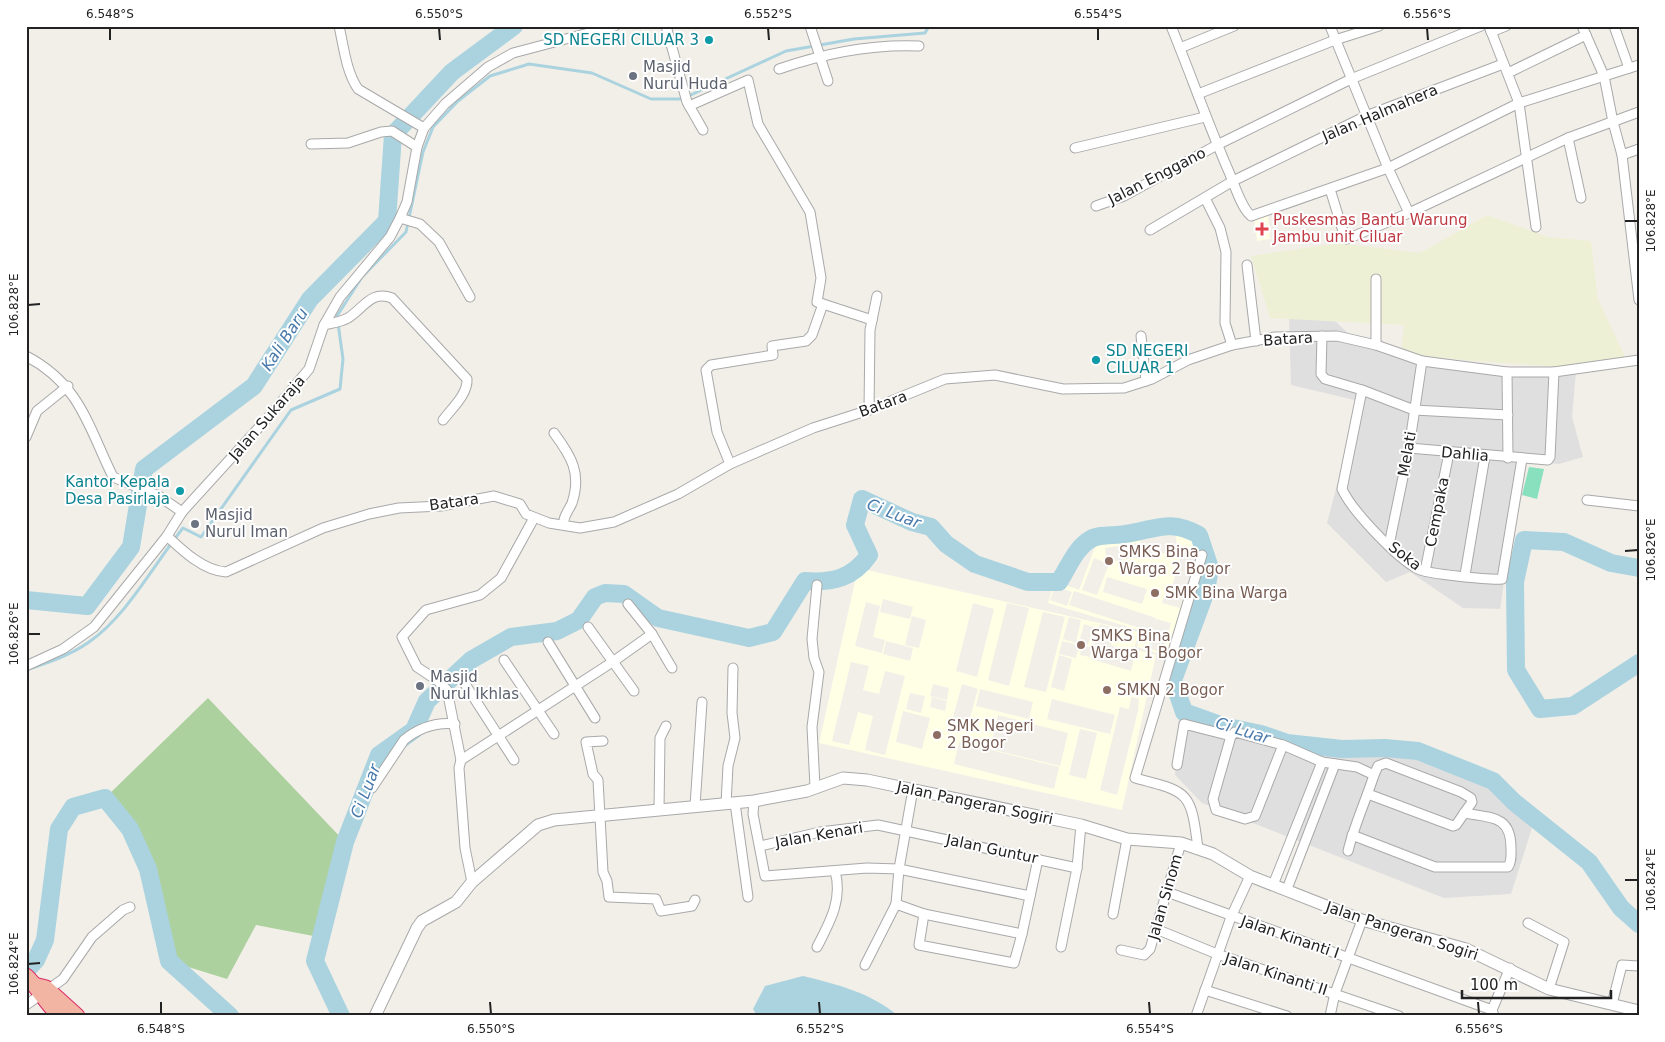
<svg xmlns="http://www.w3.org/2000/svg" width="1665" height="1042" viewBox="0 0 1665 1042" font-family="'DejaVu Sans',sans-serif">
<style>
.residential{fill:#e0dfdf}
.education{fill:#ffffe5;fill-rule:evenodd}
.farmland{fill:#eef0d5}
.forest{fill:#add19e}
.pitch{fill:#88e0be}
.water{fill:#aad3df}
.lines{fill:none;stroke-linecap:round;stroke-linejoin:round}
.stream{stroke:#aad3df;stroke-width:3}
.river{stroke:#aad3df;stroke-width:18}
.minor-casing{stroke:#a9a9a9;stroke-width:11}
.tertiary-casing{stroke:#a9a9a9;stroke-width:13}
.trunk-casing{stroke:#dc2a67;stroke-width:17}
.minor{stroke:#fff;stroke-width:9}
.tertiary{stroke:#fff;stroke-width:11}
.trunk{stroke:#f2b4a3;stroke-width:15}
.ticks{fill:none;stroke:#222;stroke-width:2}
.culture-dot{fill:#0f9aa8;stroke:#fff;stroke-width:2}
.worship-dot{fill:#6b7280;stroke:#fff;stroke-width:2}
.health-dot{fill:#e0444e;stroke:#fff;stroke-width:2}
.education-dot{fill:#8d6e63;stroke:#fff;stroke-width:2}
.labels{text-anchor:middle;stroke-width:4;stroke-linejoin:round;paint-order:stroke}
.culture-label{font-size:15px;fill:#0d838f;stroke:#fff;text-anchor:end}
.worship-label{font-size:15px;fill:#5b616d;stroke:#fff;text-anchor:start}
.street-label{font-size:15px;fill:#222;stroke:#fff}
.health-label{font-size:15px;fill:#be3a42;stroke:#fff;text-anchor:start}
.education-label{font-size:15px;fill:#785e54;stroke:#fff;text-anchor:start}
.water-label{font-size:16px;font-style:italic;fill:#4a7aab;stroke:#fff}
.neatline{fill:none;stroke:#222;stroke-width:2}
.ticks-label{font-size:12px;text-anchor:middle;fill:#222}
</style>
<rect width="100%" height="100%" fill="#f2efe9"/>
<g class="residential">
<polygon points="1289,317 1334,320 1353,338 1471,366 1576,372 1572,417 1583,457 1559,464 1522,461 1500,609 1463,608 1410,572 1386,582 1327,523 1359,401 1291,385"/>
<polygon points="1179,714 1354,755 1403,747 1489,783 1532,828 1511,894 1444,898 1202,803 1175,775"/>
</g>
<g class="education">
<polygon points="1268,216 1270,239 1257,241 1254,218"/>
<path d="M1179,529l25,8 -34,120 -33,-10 5,-16 -94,-28 7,-22 24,9 16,-43 47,-17zM1176,535l1,18 -36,1 -1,-17zM1137,543l2,14 -32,5 -2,-14zM1184,546l14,4 -14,48 -14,-5zM1094,558l15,6 -12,31 -15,-5zM1107,577l40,12 -5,15 -39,-12zM1055,586l17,6 -5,14 -17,-6zM1074,591l82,27 -4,14 -83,-27zM1165,593l18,5 -3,10 -18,-5zM1156,619l15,4 -9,30 -14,-5z"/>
<path d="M858,568l281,64 -5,17 22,6 -34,155 -303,-67zM883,599l30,8 -3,12 -30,-7zM866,602l14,4 -7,31 12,3 -3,13 -27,-7zM973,603l21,6 -17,68 -21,-6zM1007,603l22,5 -20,78 -21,-6zM1043,612l22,5 -19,75 -22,-5zM912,616l14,4 -7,28 -14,-3zM1069,617l12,3 -5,23 -13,-4zM1084,624l9,3 -5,18 -9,-2zM1100,624l15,4 -4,17 24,8 -4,18 -40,-12zM886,641l27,7 -3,13 -27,-7zM1062,641l17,4 -3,13 -17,-4zM1082,645l10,3 -2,9 -10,-2zM1059,655l13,4 -8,32 -13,-4zM851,662l18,4 -6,24 16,4 6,-23 20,5 -20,79 -20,-5 8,-34 -15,-4 -9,33 -17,-4zM933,684l16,4 -2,12 -17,-4zM962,684l16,5 -12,43 -16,-4zM980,689l53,13 -4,17 -53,-13zM910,693l15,3 -4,17 -15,-4zM932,697l15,4 -2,10 -15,-4zM1131,697l8,2 -1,12 -21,84 -17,-5 20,-83 9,2zM1052,699l63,16 -5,19 -63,-15zM903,711l27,7 -8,31 -26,-7zM998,715l70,18 -8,33 -70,-17zM1080,729l17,4 -11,46 -17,-4zM959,742l100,25 -5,22 -100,-25z"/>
</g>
<polygon class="farmland" points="1487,215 1548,237 1591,241 1598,299 1626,359 1577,368 1473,361 1401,353 1404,325 1270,318 1251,256 1338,243 1420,253"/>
<polygon class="forest" points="208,698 345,842 324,938 256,925 227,979 169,961 154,892 105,798"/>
<polygon class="pitch" points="1529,467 1544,469 1537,499 1522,495"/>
<path class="water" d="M803,976c33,8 69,17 95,40h-141l-4,-7 12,-23z"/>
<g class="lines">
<path class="stream" d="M26,670c21,-7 45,-15 63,-28 38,-26 65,-78 94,-114l18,9 90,-127 49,-21 3,-30 -6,-43 25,-39 44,-45 17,-80 10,-25 25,-26 32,-25 39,-12 63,9 59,26h31l104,-48 68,-12 71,-6 4,-7"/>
<g class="river">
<polyline points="1639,568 1611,563 1564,542 1524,540 1515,582 1516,670 1540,709 1573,706 1639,663"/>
<polyline points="26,600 87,606 131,547 144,469 254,386 310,299 387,221 393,135 452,72 514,26"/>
<polyline points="26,971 36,960 45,940 59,829 73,807 105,798 130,829 148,869 169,961 230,1016"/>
<path d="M341,1016l-26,-55 30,-119 34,-87 35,-25 13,-29 44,-41 40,-23 46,-6 22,-11 16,-23 10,-4 19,1 34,24 91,20 24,-6 32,-51c28,2 48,-3 64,-26l-14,-30 7,-26 50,23 19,5 15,17 29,20 53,18h31c9,-14 17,-35 32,-43 8,-5 24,-3 34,-5 30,-4 44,-16 74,1l11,33 -4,23 -33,89 11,32 39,14 38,8 26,9 55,6 43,-1 33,3 75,30 21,21 75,60 32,46 18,16"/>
</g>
<defs>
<g id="minor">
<path d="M339,26c5,22 7,45 19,63l66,39"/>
<polyline points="666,26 687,102 703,130"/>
<polyline points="810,26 828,81"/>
<path d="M1171,26c20,49 37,98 58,146 6,14 12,35 22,44l137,-48 131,-65 120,-38"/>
<polyline points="1330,26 1388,168 1409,213 1568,138 1639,112"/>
<polyline points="1489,26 1519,103 1536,227"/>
<polyline points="1582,26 1604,76 1613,122 1622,155 1639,300"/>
<polyline points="1614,26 1629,68"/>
<polyline points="1491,32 1506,26"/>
<polyline points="1180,48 1234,26"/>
<path d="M779,69c46,-16 91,-25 140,-23"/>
<polyline points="1508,73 1586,35"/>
<polyline points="1198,94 1335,40 1379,26"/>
<polyline points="689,106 748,80 758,124 810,212 821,278 817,302 872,320"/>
<polyline points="1568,138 1581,198"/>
<polyline points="311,144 348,143 381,132 392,131 417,147"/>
<polyline points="1075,148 1205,117"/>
<polyline points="1622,155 1639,149"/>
<polyline points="1330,189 1345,238 1347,239 1409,213"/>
<polyline points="1205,198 1220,228 1226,252 1225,323 1232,345"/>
<polyline points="1096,206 1124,196 1217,145 1351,79 1481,26"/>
<polyline points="400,218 420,224 439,242 470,297"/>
<polyline points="1150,230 1233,181 1366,116 1503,64"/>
<polyline points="1247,265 1256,341"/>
<path d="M324,325c8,-2 17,-3 24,-7 16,-10 23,-28 44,-20l75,81c1,15 -15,29 -24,41"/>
<polyline points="1141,336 1146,381"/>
<polyline points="1322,336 1321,374 1325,379 1362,390 1414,410 1508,415"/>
<polyline points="1376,345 1376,279"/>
<path d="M26,356c54,28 62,70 87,121l46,19 23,16"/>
<polyline points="1507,372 1508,458"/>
<path d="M1362,390l-20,99c10,22 55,69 76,80 9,5 72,11 84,10l20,-120"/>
<polyline points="869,410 870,330 877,296"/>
<path d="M554,433c17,23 28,40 18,70 -4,9 -7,9 -9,21"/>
<polyline points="26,437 37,411 68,386"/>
<polyline points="1409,448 1548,460 1550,457 1554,372"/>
<polyline points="730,464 717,432 706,370 711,365 773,355 772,346 806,341 812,335 823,304"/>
<polyline points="1587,500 1639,506"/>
<path d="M167,536c16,15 37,35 59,36l97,-44 46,-14 30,-6 42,-2 53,-10 26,8 6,10 23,9 31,5 34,-6 64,-28 52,-30 83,-36 56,-18 76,-31 50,-4 68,14 61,-1 28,-9 36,-19 44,-15 43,-8 62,-1 39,9 46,16 85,11h47l85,-12"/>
<polyline points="1389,545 1409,448 1422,361"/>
<polyline points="1425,571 1449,453"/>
<polyline points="1465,575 1485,456"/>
<polyline points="628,604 652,634 672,668"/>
<polyline points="588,627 634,691"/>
<polyline points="548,642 595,718"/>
<polyline points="504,660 554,734"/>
<polyline points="26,666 63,649 94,627 167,536 182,512 272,413 309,369 324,325 340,297 390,237 400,218 407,202 417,147 424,128 445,104 488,67 513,53 615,26"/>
<polyline points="465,684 514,760"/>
<polyline points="1231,736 1213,799 1216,810 1245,819 1255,816 1283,745"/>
<polyline points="603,741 586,742 593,774 598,780 603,872 607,881 609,897 656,899 661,911 692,906 695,900"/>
<polyline points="461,760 614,661 652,634"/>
<polyline points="1177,765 1184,724 1231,736 1235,732 1283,745 1322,762 1357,767 1374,775 1378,766 1386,763 1461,792 1471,798 1472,802 1456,825 1453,826 1368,794"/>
<polyline points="815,787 812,727 819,672 814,658 812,639 817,585"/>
<path d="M372,788l32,-48c15,-12 32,-18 51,-16"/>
<polyline points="913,789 899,869 896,904 924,914 1022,934"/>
<polyline points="754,801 753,814 765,876 867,868 899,869 1030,896"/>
<polyline points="735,803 748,897"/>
<polyline points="726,804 728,766 735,738 732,713 733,668"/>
<polyline points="695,806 702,702"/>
<polyline points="659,810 660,738 666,726"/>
<path d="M1352,835l83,32h73c4,-6 3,-12 3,-19 0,-33 -20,-30 -47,-35"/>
<polyline points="760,846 820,832 878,825 1077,868"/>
<path d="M1198,849c-7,-58 -9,-57 -63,-71l67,-223"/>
<path d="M1348,851c6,-25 18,-51 26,-76"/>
<polyline points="472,882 465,848 459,768 461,760 447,690 438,681 417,667 402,637 426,610 480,595 501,578 534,518"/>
<polyline points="1273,885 1322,762"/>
<polyline points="1287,889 1335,764"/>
<polyline points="1167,892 1492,1010 1494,1016"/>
<polyline points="924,914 919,945 1014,963 1022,934 1038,859"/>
<polyline points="1113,914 1127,839"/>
<polyline points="1528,923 1564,942 1549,989"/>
<polyline points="1156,929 1217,954 1399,1016"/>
<path d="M817,947c13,-25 26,-48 18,-76"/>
<polyline points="1061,947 1077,868 1081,825"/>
<polyline points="1121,950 1144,955 1150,949 1181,843"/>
<polyline points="865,965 896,904"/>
<polyline points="1205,990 1287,1016"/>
<polyline points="1612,1004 1622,965 1639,966"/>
<polyline points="26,1005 63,979 92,937 123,910 130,907"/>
<polyline points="1492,1010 1510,968"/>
<polyline points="1196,1016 1231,917 1250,876"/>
<polyline points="1330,1016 1335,993 1362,920"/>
</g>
<polyline id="tertiary" points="375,1016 417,928 422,921 456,902 472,882 538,825 554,820 754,801 807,791 843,778 867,780 1081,825 1127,839 1181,843 1213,854 1250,876 1362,920 1466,949 1549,989 1639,1011"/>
<g id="trunk">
<path d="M26,976c13,12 20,28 34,40"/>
<polyline points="38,986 46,988 77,1016"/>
</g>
</defs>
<use href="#minor" class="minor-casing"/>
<use href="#tertiary" class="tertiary-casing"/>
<use href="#trunk" class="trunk-casing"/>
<use href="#minor" class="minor"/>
<use href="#tertiary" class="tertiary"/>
<use href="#trunk" class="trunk"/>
</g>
<path class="ticks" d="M110,28v12M439,28l1,12M768,28l1,12M1098,28v12M1427,28l1,12M1625,221h13M28,305l12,-1M1625,551l13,-1M28,634h12M1625,880h13M28,964l12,-1M161,1002v12M490,1002l1,12M819,1002l1,12M1149,1002l1,12M1478,1002l1,12"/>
<g class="culture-dot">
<circle cx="709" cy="40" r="5"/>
<circle cx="1096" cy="360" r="5"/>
<circle cx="180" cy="491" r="5"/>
</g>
<g class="worship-dot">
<circle cx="633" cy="76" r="5"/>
<circle cx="195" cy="524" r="5"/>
<circle cx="420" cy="686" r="5"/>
</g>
<path class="health-dot" d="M1259.5 221.5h5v5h5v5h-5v5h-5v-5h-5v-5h5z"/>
<g class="education-dot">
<circle cx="1109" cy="561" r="5"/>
<circle cx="1155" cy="593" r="5"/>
<circle cx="1081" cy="645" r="5"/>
<circle cx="1107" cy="690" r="5"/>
<circle cx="937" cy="735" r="5"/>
</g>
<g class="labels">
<g class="culture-label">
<text x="699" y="45">SD NEGERI CILUAR 3</text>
<text x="1106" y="356" text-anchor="start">SD NEGERI<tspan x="1106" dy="17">CILUAR 1</tspan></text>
<text x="170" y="487">Kantor Kepala<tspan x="170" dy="17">Desa Pasirlaja</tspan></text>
</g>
<g class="worship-label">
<text x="643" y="72">Masjid<tspan x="643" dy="17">Nurul Huda</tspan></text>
<text x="205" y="520">Masjid<tspan x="205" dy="17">Nurul Iman</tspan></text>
<text x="430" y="682">Masjid<tspan x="430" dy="17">Nurul Ikhlas</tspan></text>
</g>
<g class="street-label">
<text transform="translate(1380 113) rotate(-23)" y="5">Jalan Halmahera</text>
<text transform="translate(1157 176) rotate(-27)" y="5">Jalan Enggano</text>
<text transform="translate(1288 339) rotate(-4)" y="5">Batara</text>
<text transform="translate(883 404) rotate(-20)" y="5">Batara</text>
<text transform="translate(267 418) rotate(-49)" y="5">Jalan Sukaraja</text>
<text transform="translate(1407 454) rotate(-80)" y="5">Melati</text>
<text transform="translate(1465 454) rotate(5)" y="5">Dahlia</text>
<text transform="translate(454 502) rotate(-8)" y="5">Batara</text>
<text transform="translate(1437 512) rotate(-79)" y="5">Cempaka</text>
<text transform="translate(1405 556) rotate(38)" y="5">Soka</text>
<text transform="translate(975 803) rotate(12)" y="5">Jalan Pangeran Sogiri</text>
<text transform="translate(819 835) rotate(-10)" y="5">Jalan Kenari</text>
<text transform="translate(992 849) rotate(12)" y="5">Jalan Guntur</text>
<text transform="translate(1165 897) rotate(-74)" y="5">Jalan Sinom</text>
<text transform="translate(1402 931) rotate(18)" y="5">Jalan Pangeran Sogiri</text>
<text transform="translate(1290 937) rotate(19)" y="5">Jalan Kinanti I</text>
<text transform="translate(1276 974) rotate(18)" y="5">Jalan Kinanti II</text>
</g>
<g class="health-label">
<text x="1273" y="225">Puskesmas Bantu Warung<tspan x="1273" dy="17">Jambu unit Ciluar</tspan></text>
</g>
<g class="education-label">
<text x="1119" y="557">SMKS Bina<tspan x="1119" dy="17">Warga 2 Bogor</tspan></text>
<text x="1165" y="598">SMK Bina Warga</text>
<text x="1091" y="641">SMKS Bina<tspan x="1091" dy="17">Warga 1 Bogor</tspan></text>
<text x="1117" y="695">SMKN 2 Bogor</text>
<text x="947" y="731">SMK Negeri<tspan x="947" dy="17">2 Bogor</tspan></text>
</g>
<g class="water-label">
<text transform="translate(284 339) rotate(-57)" y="6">Kali Baru</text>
<text transform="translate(894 513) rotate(21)" y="6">Ci Luar</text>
<text transform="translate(1243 730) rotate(17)" y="6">Ci Luar</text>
<text transform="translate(365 791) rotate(-69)" y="6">Ci Luar</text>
</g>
</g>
<rect width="1665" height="1042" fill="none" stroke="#ffffff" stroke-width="55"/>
<path d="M1462 990v8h149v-8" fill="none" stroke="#222222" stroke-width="2.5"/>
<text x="1470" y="990" font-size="15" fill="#222222" stroke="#ffffff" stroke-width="4" paint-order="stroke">100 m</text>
<rect x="28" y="28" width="1610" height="986" class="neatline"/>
<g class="ticks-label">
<text x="110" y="18">6.548°S</text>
<text x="439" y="18">6.550°S</text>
<text x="768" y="18">6.552°S</text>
<text x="1098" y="18">6.554°S</text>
<text x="1427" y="18">6.556°S</text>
<text transform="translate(1651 221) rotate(-90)" y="4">106.828°E</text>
<text transform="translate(14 305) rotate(-90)" y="4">106.828°E</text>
<text transform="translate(1651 550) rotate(-90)" y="4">106.826°E</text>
<text transform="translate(14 634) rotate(-90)" y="4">106.826°E</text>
<text transform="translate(1651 880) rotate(-90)" y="4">106.824°E</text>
<text transform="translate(14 964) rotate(-90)" y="4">106.824°E</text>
<text x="161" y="1033">6.548°S</text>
<text x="491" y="1033">6.550°S</text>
<text x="820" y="1033">6.552°S</text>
<text x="1150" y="1033">6.554°S</text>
<text x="1479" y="1033">6.556°S</text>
</g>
</svg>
